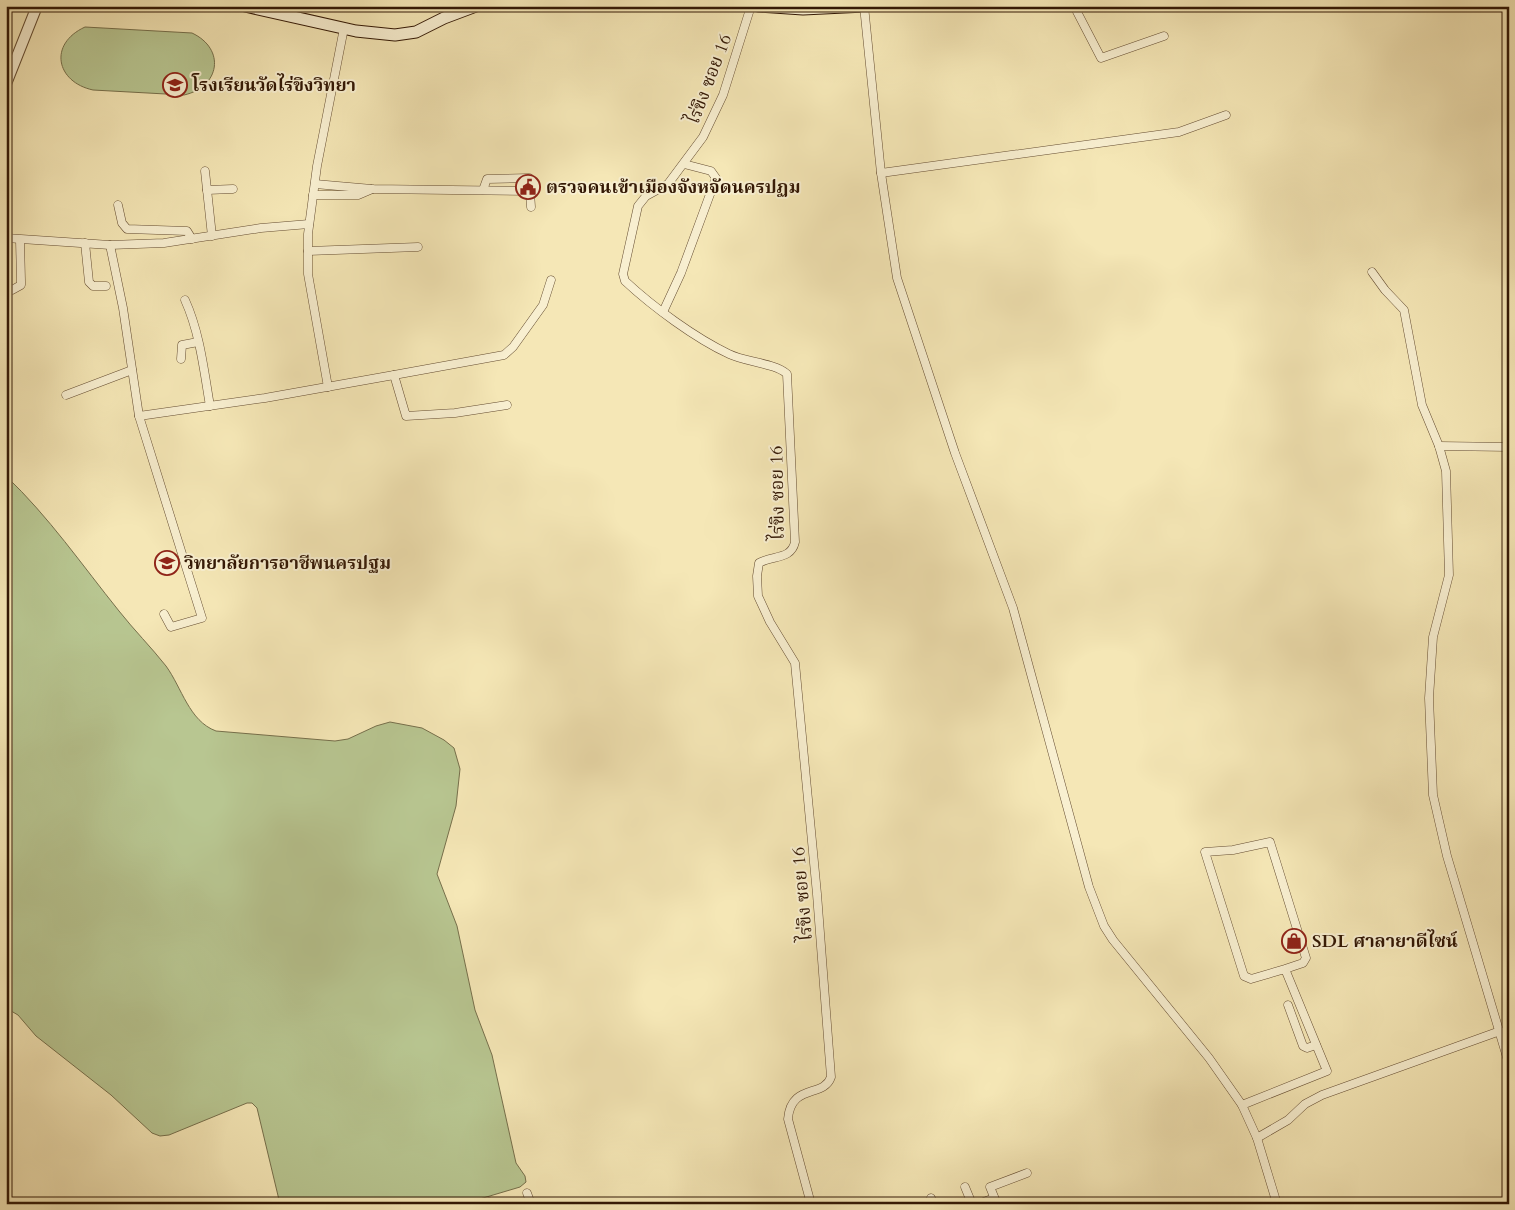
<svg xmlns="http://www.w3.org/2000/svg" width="1515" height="1210" viewBox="0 0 1515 1210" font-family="Cardo,'Noto Serif Thai',serif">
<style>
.green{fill:#b8c691;stroke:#766f4b}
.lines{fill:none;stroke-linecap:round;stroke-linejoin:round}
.minor-casing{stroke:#644c31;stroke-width:9}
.tertiary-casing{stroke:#644c31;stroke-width:12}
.secondary-casing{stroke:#331805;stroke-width:13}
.minor{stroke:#f8efd0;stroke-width:8}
.tertiary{stroke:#f8efd0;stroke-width:10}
.secondary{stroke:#f8efd0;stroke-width:11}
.labels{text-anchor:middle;stroke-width:4;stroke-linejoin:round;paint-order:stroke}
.street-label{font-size:18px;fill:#331805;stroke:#f8efd0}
.poi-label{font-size:18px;font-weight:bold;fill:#331805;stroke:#f8efd0;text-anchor:start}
</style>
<rect width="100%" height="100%" fill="#f5e7b6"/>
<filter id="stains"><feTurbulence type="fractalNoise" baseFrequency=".004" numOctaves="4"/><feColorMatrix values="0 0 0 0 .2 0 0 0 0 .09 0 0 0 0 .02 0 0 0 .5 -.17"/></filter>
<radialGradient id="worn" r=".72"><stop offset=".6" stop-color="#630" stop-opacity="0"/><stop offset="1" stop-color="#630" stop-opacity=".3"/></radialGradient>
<g class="green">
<path d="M85,27l107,6c34,16 28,54 -8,62l-91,-5c-37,-8 -45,-46 -8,-63z"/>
<path d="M6,476c43,41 76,89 113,135 15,19 32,36 47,55 16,22 23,55 50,65l119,10 13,-2 28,-13 14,-4 32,6 22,12 10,8 6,21 -4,37 -19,68 20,52 18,84 17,45 24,108 9,13 1,6 -6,5 -57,17h-183l-23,-96 -5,-5h-5l-78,32 -9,1 -8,-3 -41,-38 -75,-59 -18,-21 -12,-7z"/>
</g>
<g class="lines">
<defs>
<g id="minor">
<path d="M751,6l-28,89 -20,42 -35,47 -22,12 -8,10 -15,68 2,7c28,26 70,57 104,73 16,8 46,9 58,20l8,168c-4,18 -22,13 -36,21l-2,13 1,20 12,26 25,41 22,231 14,183c-7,21 -40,6 -43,42l23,85"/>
<polyline points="864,6 881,173 897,278 955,453 1013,608 1089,887 1104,926 1113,940 1209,1058 1242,1105 1257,1138 1277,1204"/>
<polyline points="1074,6 1101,58 1164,36"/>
<polyline points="205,171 212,236"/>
<polyline points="881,173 1179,132 1226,115"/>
<polyline points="315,184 372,189 531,191"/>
<polyline points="207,190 233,189"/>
<polyline points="483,190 487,179 529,178 531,207"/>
<polyline points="313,195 358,195 372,189"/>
<polyline points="118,205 122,223 127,229 187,231 192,239"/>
<polyline points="6,238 110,245 164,243 261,228 309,224"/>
<polyline points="85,243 89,282 93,286 106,286"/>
<polyline points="110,245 123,308 139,416 202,618 171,627 164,614"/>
<polyline points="308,251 418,247"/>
<polyline points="1372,272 1385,290 1404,310 1422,405 1439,446 1446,471 1449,575 1433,637 1429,698 1433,795 1447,856 1509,1064"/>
<polyline points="12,290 21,285 21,281 20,240"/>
<path d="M185,300c15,33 19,71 25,106"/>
<polyline points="663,312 681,273 716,178 711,171 684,164"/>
<polyline points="181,359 182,345 198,342"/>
<polyline points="394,375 504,355 513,347 543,305 551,280"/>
<polyline points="328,387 308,274 308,234 317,166 344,28"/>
<polyline points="66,395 132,370"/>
<polyline points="139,416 265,398 394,375 406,416 455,413 507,405"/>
<polyline points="1439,446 1509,447"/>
<polyline points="1288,1005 1303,1046 1307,1048 1316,1045"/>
<polyline points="1242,1105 1327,1071 1285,969 1251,979 1244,976 1205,852 1233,850 1270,842 1306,958 1303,963 1285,969"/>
<polyline points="1257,1138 1288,1120 1305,1104 1322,1095 1500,1031"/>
<polyline points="965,1187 972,1204"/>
<polyline points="527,1193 531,1204"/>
<polyline points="931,1198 933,1204"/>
<polyline points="489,1202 490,1204"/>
<polyline points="979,1204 994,1198"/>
<polyline points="997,1204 990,1187 1027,1173"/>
</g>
<polyline id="tertiary" points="6,84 37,6"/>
<g id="secondary">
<polyline points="245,6 356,31 395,35 416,32 444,18 476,6"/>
<polyline points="758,6 803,9 865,6"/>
</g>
</defs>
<use href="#minor" class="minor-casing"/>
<use href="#tertiary" class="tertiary-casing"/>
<use href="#secondary" class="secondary-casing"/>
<use href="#minor" class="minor"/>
<use href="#tertiary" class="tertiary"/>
<use href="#secondary" class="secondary"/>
</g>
<defs>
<symbol id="school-ring" viewBox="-11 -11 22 22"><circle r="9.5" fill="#f8efd0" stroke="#8f2418" stroke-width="1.5"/><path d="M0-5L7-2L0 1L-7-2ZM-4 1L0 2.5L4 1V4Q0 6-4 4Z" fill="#8f2418"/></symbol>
<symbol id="civic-ring" viewBox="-11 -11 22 22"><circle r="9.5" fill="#f8efd0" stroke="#8f2418" stroke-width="1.5"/><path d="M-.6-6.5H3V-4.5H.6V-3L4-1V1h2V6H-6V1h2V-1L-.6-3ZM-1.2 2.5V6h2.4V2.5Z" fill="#8f2418"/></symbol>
<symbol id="university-ring" viewBox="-11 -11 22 22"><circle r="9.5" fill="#f8efd0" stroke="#8f2418" stroke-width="1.5"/><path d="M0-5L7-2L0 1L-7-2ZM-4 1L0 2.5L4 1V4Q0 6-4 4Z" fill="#8f2418"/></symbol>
<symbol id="shop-ring" viewBox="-11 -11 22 22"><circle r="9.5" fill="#f8efd0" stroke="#8f2418" stroke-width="1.5"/><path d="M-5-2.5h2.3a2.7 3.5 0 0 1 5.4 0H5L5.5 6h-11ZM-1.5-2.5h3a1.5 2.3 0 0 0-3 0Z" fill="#8f2418"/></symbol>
</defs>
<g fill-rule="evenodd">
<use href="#school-ring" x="161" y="71" width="28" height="28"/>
<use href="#civic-ring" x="514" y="173" width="28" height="28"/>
<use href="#university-ring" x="153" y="549" width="28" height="28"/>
<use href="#shop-ring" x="1280" y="927" width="28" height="28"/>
</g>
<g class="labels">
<g class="street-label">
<text transform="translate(709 79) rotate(-69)" y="6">ไร่ขิง ซอย 16</text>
<text transform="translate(777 493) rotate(-91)" y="6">ไร่ขิง ซอย 16</text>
<text transform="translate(802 894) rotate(-95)" y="6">ไร่ขิง ซอย 16</text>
</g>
<g class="poi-label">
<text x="192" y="91">โรงเรียนวัดไร่ขิงวิทยา</text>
<text x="546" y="193">ตรวจคนเข้าเมืองจังหจัดนครปฏม</text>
<text x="184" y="569">วิทยาลัยการอาชีพนครปฐม</text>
<text x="1312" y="947">SDL ศาลายาดีไซน์</text>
</g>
</g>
<rect width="1515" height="1210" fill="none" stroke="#f5e7b6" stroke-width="25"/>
<rect x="8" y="8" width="1500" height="1195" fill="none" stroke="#331805" stroke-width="2.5"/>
<rect x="12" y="12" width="1490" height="1185" fill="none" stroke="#331805"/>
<rect width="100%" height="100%" filter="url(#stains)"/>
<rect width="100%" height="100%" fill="url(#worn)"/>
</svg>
